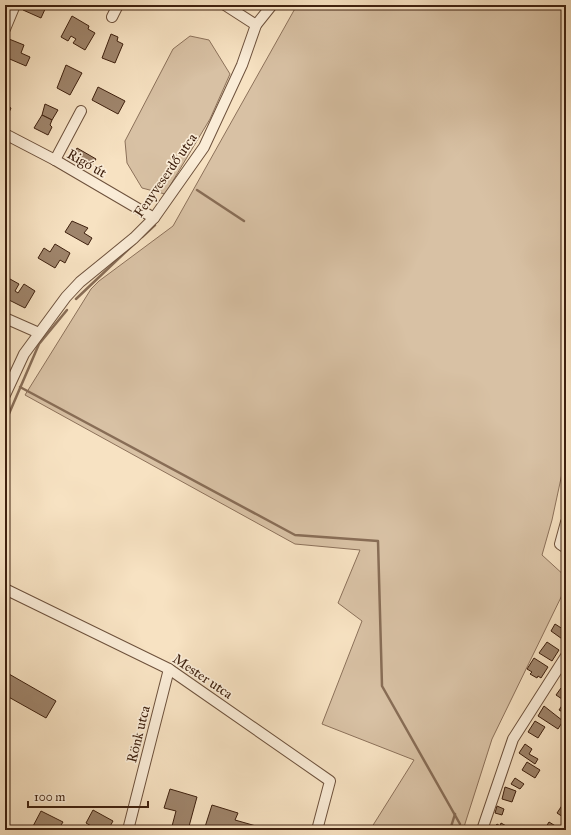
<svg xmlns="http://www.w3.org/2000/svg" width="571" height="835" viewBox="0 0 571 835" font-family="'IM FELL Great Primer',serif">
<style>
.green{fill:#d8c1a4;stroke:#8c715a}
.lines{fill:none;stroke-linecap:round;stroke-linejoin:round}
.stream{stroke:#886d56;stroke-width:2.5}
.building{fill:#9f856c;stroke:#3f210f}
.street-casing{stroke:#6d513c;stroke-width:12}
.street{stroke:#faecd7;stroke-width:10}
.labels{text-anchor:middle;stroke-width:3.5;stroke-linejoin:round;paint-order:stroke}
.street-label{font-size:14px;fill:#3f210f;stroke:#faecd7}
</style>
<rect width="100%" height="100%" fill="#f7e2c2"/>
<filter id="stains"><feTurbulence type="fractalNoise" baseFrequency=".005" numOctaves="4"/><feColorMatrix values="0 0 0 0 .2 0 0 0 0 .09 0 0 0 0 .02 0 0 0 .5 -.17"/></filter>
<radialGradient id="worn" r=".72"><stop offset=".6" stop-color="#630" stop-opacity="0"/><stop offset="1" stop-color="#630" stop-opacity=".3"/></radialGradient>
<g class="green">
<polygon points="297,5 566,5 566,455 552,520 542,555 566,577 566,587 492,739 463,830 370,830 414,760 322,724 362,621 338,603 360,550 295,544 25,395 91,289 99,281 173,226"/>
<polygon points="190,36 209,40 230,74 210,119 165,194 142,188 127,163 125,141 173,49"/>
</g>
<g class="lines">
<g class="stream">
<polyline points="197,190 244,221"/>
<polyline points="142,237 155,225"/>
<polyline points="76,299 135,243"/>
<polyline points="20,387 295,535 378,541 382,686 460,824"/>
<polyline points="5,423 39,344 67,310"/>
<polyline points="450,830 455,814"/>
</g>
</g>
<g class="building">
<polygon points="26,5 42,5 46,7 41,18 23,10"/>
<polygon points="72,16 89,26 88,29 95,33 85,50 73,43 76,39 71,36 68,41 61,37"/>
<polygon points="111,34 118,37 117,41 123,44 115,63 102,58"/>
<polygon points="9,39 24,45 21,53 30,57 26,66 5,57 5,48"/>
<polygon points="66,65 82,73 70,95 57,88"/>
<polygon points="98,87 125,101 118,114 92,100"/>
<polygon points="45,104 58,110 52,120 42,115"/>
<polygon points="5,105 11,108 7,117 5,116"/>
<polygon points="42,115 52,120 50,125 52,127 48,135 34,128"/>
<polygon points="77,148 96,159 91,167 73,156"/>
<polygon points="72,221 88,228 84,233 92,238 88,245 65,232"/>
<polygon points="55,244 70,253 65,263 60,260 55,268 38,258 44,248 50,252"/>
<polygon points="10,279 19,284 15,291 18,293 24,284 35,291 25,308 5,298 5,287"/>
<polygon points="555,624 566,631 565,641 551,631"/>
<polygon points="547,642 559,650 552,661 539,653"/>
<polygon points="534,658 548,667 541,678 538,676 537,678 530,674 532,672 527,669"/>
<polygon points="9,674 56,701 46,718 5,695 5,682"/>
<polygon points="565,687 566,688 565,701 556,695 561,688 563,690"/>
<polygon points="565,701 566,702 566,714 559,710"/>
<polygon points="544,706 563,721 558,729 538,716"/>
<polygon points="535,721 545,727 538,738 528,732"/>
<polygon points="525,744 532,749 529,754 538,759 535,764 519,753"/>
<polygon points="527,762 540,770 535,778 522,770"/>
<polygon points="515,778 524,784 520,789 511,784"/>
<polygon points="505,787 516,791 512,802 502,799"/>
<polygon points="170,789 197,797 188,830 171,830 176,811 164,808"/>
<polygon points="565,801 566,802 566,819 557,813"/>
<polygon points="212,805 238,813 235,820 270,830 204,830"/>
<polygon points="497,806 504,809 502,815 495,813"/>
<polygon points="93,810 113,821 108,830 98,830 86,823"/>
<polygon points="41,811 63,822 58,830 31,830"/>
<polygon points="549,822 562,830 544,830"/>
<polygon points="501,823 508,827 506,830 492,830 497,824 500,826"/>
</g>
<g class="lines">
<defs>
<g id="street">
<polyline points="225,5 256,25"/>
<polyline points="112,17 118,5"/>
<polyline points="5,29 15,5"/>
<polyline points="5,134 55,160 154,218"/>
<polyline points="55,160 81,111"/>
<polyline points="5,318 39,333"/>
<polyline points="5,395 24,354 66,297 80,282 134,238 154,218 204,147 242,65 256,25 272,5"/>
<polyline points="566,522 560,544 566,548"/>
<polyline points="5,589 169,669 330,781 317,830"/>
<polyline points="128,830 169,669"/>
<polyline points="482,830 513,739 566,656"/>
</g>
</defs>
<use href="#street" class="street-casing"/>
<use href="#street" class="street"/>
</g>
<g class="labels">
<g class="street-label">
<text transform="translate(87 163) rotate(30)" y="5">Rigó út</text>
<text transform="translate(165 175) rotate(-55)" y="5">Fenyveserdő utca</text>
<text transform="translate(203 676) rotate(34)" y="5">Mester utca</text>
<text transform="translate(138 734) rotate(-76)" y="5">Rönk utca</text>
</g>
</g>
<rect width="571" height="835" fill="none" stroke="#f7e2c2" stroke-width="20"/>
<rect x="6" y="6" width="559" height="823" fill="none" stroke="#3f210f" stroke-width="2"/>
<rect x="10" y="10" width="551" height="815" fill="none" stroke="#3f210f"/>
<path d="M28 801v6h120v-6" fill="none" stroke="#3f210f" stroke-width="2"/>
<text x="34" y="801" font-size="12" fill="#3f210f" stroke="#faecd7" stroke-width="3" paint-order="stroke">100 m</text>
<rect width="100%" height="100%" filter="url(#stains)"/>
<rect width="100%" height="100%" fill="url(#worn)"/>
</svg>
